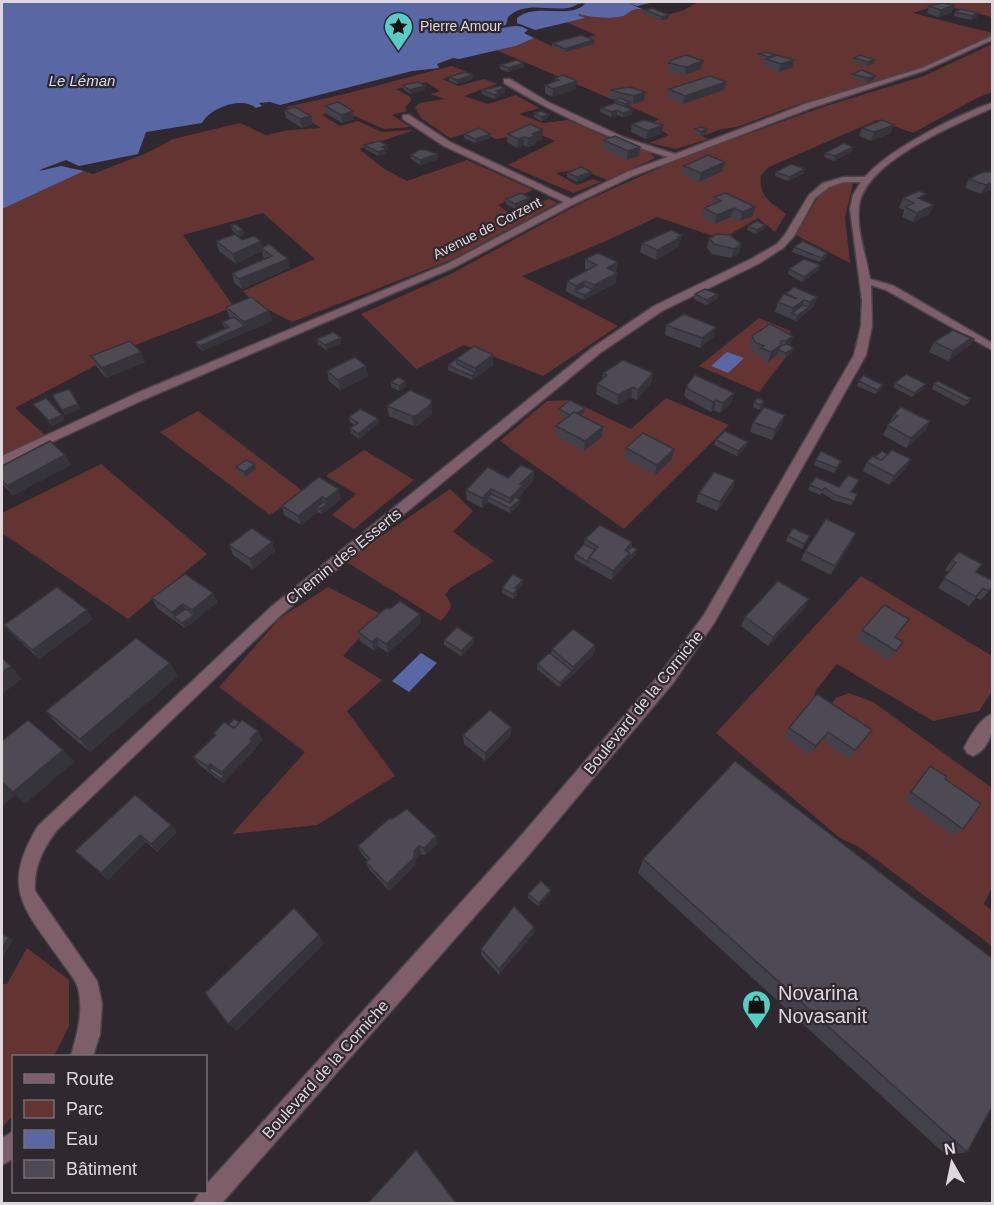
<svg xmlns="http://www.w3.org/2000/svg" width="994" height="1205" viewBox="0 0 994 1205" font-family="Arial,sans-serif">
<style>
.green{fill:#643432}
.water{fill:#5968a5}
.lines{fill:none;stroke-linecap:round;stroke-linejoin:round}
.minor-casing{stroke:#4c444b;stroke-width:3}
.minor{fill:#7d5e69;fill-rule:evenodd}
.wall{fill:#424048}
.shaded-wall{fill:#36343b}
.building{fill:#4d4a54;stroke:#36343b;stroke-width:1.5}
.labels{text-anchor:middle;stroke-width:4.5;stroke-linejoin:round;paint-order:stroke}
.far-poi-label{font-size:14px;fill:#ded8dd;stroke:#30282f;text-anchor:start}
.far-street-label{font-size:14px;fill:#ded8dd;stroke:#30282f}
.far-water-label{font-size:15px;font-style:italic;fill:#d8def0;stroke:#30282f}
.street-label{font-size:16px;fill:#ded8dd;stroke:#30282f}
.near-poi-label{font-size:20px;fill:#ded8dd;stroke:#30282f;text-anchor:start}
</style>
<rect width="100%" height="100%" fill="#30282f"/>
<g class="green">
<polygon points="698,2 992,2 992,17 939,4 913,13 992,33 992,36 911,72 802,103 737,127 722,129 702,136 708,139 676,149 649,143 669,135 650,124 659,119 619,102 622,101 609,98 496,50 516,46 534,38 565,52 581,39 596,35 566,22 584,18 577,14 602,17 630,10 642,9 651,12 645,14 661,20 667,19 663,16 684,10"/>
<path d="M992,44v48l-15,6 -64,35 -36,-13 -108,47 -8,8c-3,21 9,27 25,39l-11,18 -17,-14 -36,21 -65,-22 -51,24 -84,35 96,50 -75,50 -79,-31 -48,24 -55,-55 88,-39 132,-72 105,-47 140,-50 98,-30z"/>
<path d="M452,66l15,6 -25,7 16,7 26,-7 13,5 -33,12 24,8 28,-9 23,13 -20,6 24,9 25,-3 52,23 27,6 8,9 -48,22 -26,-11 -25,4 21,12 16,-6 8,3 -28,11 -65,-28 47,-24 -18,-8 -41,6 -18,-9 -28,8 -29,-20 -6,-11 5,-4 25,-4 -15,-5 10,-3 -14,-9 -30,7 14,8 1,4 -6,6 2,4 -15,4 18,12 -26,2 -45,-20 -17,6 18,11 18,-5 24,11 32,-2 -55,19 24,19 24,13 60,-21 66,30 -35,15 11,8 40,-14 9,4 -107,57 -159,62 -38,-20 -11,-11 72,-32 -52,-46 -80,22 51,72 -104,40 -115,61 31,28 -44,21v-248l82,-38 9,3 56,-22 24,-13 67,-16 26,12 23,-5 32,-2 -28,-18 -8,-3c57,-11 111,-27 167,-41z"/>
<polygon points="844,180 853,183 845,218 850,263 796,235 821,192"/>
<polygon points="759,318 791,331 785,358 759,392 699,366"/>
<polygon points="666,398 729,425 624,529 500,441 547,401 570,400 631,429"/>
<polygon points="198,411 304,492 270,515 160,432"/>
<polygon points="364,450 414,480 354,529 332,515 356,494 326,476"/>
<polygon points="101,464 207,554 128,619 2,533 2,513"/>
<path d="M450,489l23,22 -20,21 41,29 -44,27 -5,7c10,12 5,15 -4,26l-96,-60z"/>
<polygon points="861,576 992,656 992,691 979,711 933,721 837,664 816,690 812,703 825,712 836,698 849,693 873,702 992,788 992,887 984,904 992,911 992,946 859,847 840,838 716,733"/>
<polygon points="328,587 381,614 343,656 382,680 347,711 395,776 317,825 232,834 305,752 219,687 280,618"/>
<polygon points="27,948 69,980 69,1026 54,1056 14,1056 13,1115 2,1128 2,984 7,984"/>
</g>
<g class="water">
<path d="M2,2h652l-17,4 -11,-4 16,7c-11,0 -10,2 -17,6 -9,5 -37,2 -46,-1l-1,1 7,3 -50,12 -18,-7v-5c20,-16 51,2 68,-14 -8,-2 -10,3 -17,4 -21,3 -43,-7 -60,9l-2,8 -17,3c14,4 27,-8 39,2l-4,3 10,5 -18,8 -57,13 -6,-1 -16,6 2,4 -27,3 -132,34 -10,-3 -11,1 3,3 -6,2c-14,-12 -46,0 -54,15l-56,9 -8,22 -59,12 -13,-6 -24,9 -3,2 22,-5 23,5 -82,38z"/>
<polygon points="727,352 744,358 728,373 711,366"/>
<polygon points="421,653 437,663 409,692 392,681"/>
</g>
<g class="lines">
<defs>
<g id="minor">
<path d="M992,36v4l-66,30 -115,38 -178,68 -59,28 -119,63 -310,132 -143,66v-9l135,-63 312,-130 115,-61 -120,-56 -41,-27v-4h6l41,27 121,57 56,-27 41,-15c-59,-18 -111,-42 -164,-74v-4h6l38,23 77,36 50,16 130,-50 117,-36z"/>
<path d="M992,103v5c-37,17 -127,53 -133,98 -3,24 7,49 11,73l24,7 98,57v7l-106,-60 -15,-5 1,41 -6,29 -152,268 -41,60 -146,174 -306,347h-28l7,-12h6v-7l307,-340 148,-172 43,-58 150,-260 7,-29 1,-26 -12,-91 3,-14 8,-13h-17l-15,5 -14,11 -21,38 -11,12 -25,16 -96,47 -62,42 -319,262 -225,216c-13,18 -23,37 -21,60l62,90 5,22 -2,31 -7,22h-22c6,-22 13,-44 7,-68 -2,-9 -12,-19 -17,-27 -37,-53 -61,-72 -23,-135l233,-219 321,-259 62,-42 97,-47 26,-15 7,-8 25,-41 14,-12 21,-6h21c24,-28 92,-62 127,-74z"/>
<path d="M992,714c2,15 -2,35 -19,42l-6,-3 -3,-5c6,-11 16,-30 28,-34z"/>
<polygon points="14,1131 14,1158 2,1165 2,1138"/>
</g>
</defs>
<use href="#minor" class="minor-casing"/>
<use href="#minor" class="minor"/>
</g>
<g class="wall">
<polygon points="954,5 951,13 938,17 927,13 929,6"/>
<polygon points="645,10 669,15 668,19 661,20 644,14"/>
<polygon points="955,12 977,17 971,20 954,16"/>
<polygon points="594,40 594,44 565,52 552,47 552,43"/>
<polygon points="759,54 794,60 792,68 779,72 764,66 765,60 758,58"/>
<polygon points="854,58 875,60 873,64 867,66 852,62"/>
<polygon points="669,63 701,69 685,75 668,71"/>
<polygon points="500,65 524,67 508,72 500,69"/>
<polygon points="852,74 874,80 867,83 851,78"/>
<polygon points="473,75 473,79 457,84 449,81 449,77"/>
<polygon points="555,78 576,89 552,97 545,93 545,85 555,81"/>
<polygon points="403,85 425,90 410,94 403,89"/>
<polygon points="630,87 644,101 633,104 630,104 630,107 627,108 633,110 632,114 623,117 617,115 611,117 600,112 601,108 615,103 615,100 609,98 610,90"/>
<polygon points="505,88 505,92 500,94 500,97 494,99 482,94 482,90"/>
<polygon points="669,89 724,90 683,104 668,98"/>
<polygon points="325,106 353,111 354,119 342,123 327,114"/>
<polygon points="284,110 313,124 302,128 286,118"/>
<polygon points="534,113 549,114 548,118 541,121 534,117"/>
<polygon points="632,124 663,125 662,133 646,139 631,132"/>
<polygon points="862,128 891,133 871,141 859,136"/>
<polygon points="695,129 706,134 700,136 694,133"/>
<polygon points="543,130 542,139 535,142 535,145 527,147 524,145 517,148 507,142 508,134"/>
<polygon points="464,134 490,138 475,143 464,138"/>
<polygon points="603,140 640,147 639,156 627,160 603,149"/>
<polygon points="364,145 388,150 386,150 386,154 378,156 365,149"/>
<polygon points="852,151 834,161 824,157 825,153"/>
<polygon points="438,154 438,159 420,165 411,159 410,155"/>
<polygon points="725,162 723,171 699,182 682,175 684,166"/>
<polygon points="776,172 804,173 788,181 775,176"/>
<polygon points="993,172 993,189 981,194 965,188 969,179"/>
<polygon points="567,173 590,176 577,182 567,177"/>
<polygon points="714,197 753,216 740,221 731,217 715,224 702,217 704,208 712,204"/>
<polygon points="903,198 923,200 930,214 913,222 902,217 904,210 899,208"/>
<polygon points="506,199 530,203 515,209 506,204"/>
<polygon points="231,225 243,230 244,235 239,236 232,230"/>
<polygon points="765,225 764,229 756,234 747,230 748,226"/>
<polygon points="682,235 678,247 656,260 640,252 642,243"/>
<polygon points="709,238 741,244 739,253 731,258 712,254 707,248"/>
<polygon points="242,240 263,247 290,268 242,289 234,283 232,273 266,259 263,257 262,251 236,264 219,251 216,241"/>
<polygon points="794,247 826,258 820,262 792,252"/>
<polygon points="585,259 618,262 616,272 615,272 616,283 583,300 566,291 567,281 588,270 585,269"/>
<polygon points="789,269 819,270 802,282 788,274"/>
<polygon points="794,287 814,306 796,321 775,312 778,302 786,293"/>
<polygon points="695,294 718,294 717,299 706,305 694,299"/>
<polygon points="226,307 269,311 272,321 202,351 197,346 195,342 226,329 224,327 222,322 231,319 229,317"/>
<polygon points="666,325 716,327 714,336 700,348 665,335"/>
<polygon points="752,336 793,336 790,346 792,353 785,358 778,355 768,362 759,358 759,355 752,351 750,345"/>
<polygon points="341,338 341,343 326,350 318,344 317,339"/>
<polygon points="974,339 971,344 948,361 929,352 934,342"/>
<polygon points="474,346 493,355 493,365 472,380 448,370 448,365"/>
<polygon points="91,356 145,362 106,378 96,366"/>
<polygon points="366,366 368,376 340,390 329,381 327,371"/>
<polygon points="603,373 653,373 651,383 637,400 631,397 617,405 596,394 597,384 602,379"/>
<polygon points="406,381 406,386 399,391 391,387 391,382"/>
<polygon points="859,381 881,390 875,394 857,386"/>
<polygon points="895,383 923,389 912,397 893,387"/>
<polygon points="934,384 971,398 968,403 964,406 932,389"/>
<polygon points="687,385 734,393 731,403 720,413 714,410 711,412 686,398 684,395"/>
<polygon points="764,401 763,406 759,410 753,407 754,402"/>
<polygon points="33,404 62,415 65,420 52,426 36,408"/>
<polygon points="387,406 432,410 432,414 418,425 413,426 389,416"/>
<polygon points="585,408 584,413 581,415 603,427 602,437 584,451 555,436 556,426 566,418 559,414 559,409"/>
<polygon points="894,414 930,421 925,431 906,448 883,435"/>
<polygon points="349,417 378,418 379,423 359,439 351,433 350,428 354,425 350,422"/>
<polygon points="753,422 782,424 772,440 750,432"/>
<polygon points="716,440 746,447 737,456 714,445"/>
<polygon points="626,448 674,449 672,459 655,475 624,458"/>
<polygon points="888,454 906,469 889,485 863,471 867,462 875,457"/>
<polygon points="816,460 841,461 834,473 814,465"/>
<polygon points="255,464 256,469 245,477 237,472 236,467"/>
<polygon points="71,465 13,495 2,484 2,466"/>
<polygon points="534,471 533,481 523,491 522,495 518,499 519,505 510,513 488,502 482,508 467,500 466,490"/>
<polygon points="319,477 341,499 322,514 318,512 301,525 284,515 282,506"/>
<polygon points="735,480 732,490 717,511 696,502 699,493"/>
<polygon points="859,480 852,492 857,494 851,505 833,500 822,493 820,495 808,490 810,485 839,487"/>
<polygon points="788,536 807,541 802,549 786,541"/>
<polygon points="585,539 632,542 632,547 636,554 611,580 574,559 575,554 584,544"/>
<polygon points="272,542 275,551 253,569 233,555 229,545"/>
<polygon points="851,543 831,575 801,560 805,551"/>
<polygon points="952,560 982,564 976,572 993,587 981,600 976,598 969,606 938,588 949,572 945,570"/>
<polygon points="523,580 523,585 517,590 517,595 513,599 502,593 502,588"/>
<polygon points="213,593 217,602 185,628 157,608 152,598"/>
<polygon points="809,599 804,609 768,646 741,626 745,617"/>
<polygon points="390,609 420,614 421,623 388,653 379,647 374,651 360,641 358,632"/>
<polygon points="93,619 39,659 12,634 4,625"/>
<polygon points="909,619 896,637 897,651 890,660 857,640 862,630"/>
<polygon points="474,638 474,643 461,656 444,645 444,640"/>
<polygon points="595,645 594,654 559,687 537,669 537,664 551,654 552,649"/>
<polygon points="178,676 90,752 57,724 46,711"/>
<polygon points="817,694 865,739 849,759 822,740 810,755 784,736 789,728"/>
<polygon points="240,722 258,731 262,740 255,747 256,749 223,783 199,765 193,757 215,736 214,733 228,725"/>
<polygon points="511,727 510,736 485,761 464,744 463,735"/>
<polygon points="930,766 945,779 963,829 954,836 904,800"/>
<polygon points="392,819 437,844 425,855 421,854 416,858 415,865 389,891 369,869 366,862 368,861 361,853 358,846"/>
<polygon points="171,825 177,832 157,852 146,842 108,880 83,858"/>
<polygon points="643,859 967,1152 947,1156 638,873"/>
<polygon points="551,890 550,894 538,906 528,898 528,894"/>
<polygon points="534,933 499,975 481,955 481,949"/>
</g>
<g class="shaded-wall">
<polygon points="954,5 951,13 938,17 941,10"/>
<polygon points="978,13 977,17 971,20 972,16"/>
<polygon points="669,15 668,19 661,20 662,17"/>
<polygon points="594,40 594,44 565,52 565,49"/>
<polygon points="794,60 792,68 779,72 781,64"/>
<polygon points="875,60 873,64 867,66 868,62"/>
<polygon points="703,61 701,69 685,75 686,67"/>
<polygon points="524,63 524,67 508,72 508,68"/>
<polygon points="473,75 473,79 457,84 457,80"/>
<polygon points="876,76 874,80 867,83 868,78"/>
<polygon points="577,81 576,89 552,97 553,89"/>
<polygon points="726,82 724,90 683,104 685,96"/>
<polygon points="425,86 425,90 410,94 409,90"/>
<polygon points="505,88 505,92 500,94 500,97 494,99 494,95 496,91"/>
<polygon points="645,92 644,101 633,104 634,96"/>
<polygon points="630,102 630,107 625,108 625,104"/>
<polygon points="617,110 617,115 611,117 611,112"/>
<polygon points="633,110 632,114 623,117 623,113"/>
<polygon points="353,111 354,119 342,123 341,115"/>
<polygon points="549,114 548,118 541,121 542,117"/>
<polygon points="311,116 313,124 302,128 300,119"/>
<polygon points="663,125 662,133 646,139 648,131"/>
<polygon points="894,125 891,133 871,141 874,132"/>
<polygon points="707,129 706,134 700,136 701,132"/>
<polygon points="543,130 542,139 535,142 535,145 527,147 528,138 532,134"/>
<polygon points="490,134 490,138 475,143 475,139"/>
<polygon points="524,137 524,145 517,148 518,139"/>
<polygon points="387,145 388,150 386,150 386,154 378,156 378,152 382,147"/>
<polygon points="640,147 639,156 627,160 628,151"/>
<polygon points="853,147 852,151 834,161 835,156"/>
<polygon points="438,154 438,159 420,165 420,160"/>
<polygon points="725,162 723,171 699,182 701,173"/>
<polygon points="805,169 804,173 788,181 790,177"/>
<polygon points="591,172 590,176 577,182 577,177"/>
<polygon points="993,182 993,189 981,194 986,185"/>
<polygon points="530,198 530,203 515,209 515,204"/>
<polygon points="934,205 930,214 913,222 917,213"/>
<polygon points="755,207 753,216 740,221 742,212"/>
<polygon points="734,208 731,217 715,224 717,215"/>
<polygon points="765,225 764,229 756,234 757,230"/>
<polygon points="243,230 244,235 239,236 238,232"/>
<polygon points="682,235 678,247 656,260 657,250"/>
<polygon points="261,241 263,250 261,248 262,251 236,264 233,254"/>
<polygon points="741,244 739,253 731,258 734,249"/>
<polygon points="827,253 826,258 820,262 821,258"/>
<polygon points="288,259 290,268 242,289 239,279"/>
<polygon points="618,262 616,272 606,278 607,268"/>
<polygon points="820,265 819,270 802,282 804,277"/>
<polygon points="617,273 616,283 593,295 594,285"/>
<polygon points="585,281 584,290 575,291 576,286"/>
<polygon points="593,290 593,295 583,300 584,295"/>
<polygon points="718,294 717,299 706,305 707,300"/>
<polygon points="817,297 814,306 796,321 797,316 809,307 810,302"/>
<polygon points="804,300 801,310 792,313 790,318 793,308"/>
<polygon points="269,311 272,321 202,351 200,346 245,326 244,322"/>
<polygon points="716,327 714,336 700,348 702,338"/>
<polygon points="793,336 790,346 783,351 786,341"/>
<polygon points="341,338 341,343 326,350 325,345"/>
<polygon points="971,338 974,339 971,344 948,361 953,351"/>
<polygon points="781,345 777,355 768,362 771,352"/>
<polygon points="794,348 792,353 785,358 786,353"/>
<polygon points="141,352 145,362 106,378 102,368"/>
<polygon points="493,355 493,365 472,380 472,376 475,373 475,368"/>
<polygon points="366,366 368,376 340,390 338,380"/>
<polygon points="653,373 651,383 637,400 638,390"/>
<polygon points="406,381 406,386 399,391 399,386"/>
<polygon points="926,384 923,389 912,397 914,393"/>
<polygon points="883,385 881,390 875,394 877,390"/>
<polygon points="633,387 631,397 617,405 618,395"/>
<polygon points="734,393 731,403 720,413 723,403"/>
<polygon points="431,400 432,414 418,425 413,426 412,416"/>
<polygon points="716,400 714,410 711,412 713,402"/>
<polygon points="764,401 763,406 759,410 760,405"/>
<polygon points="78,404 81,409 65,415 62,410"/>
<polygon points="585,408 584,413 573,421 574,416"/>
<polygon points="62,415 65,420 52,426 49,421"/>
<polygon points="785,415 782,424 772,440 775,430"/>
<polygon points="378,418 379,423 359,439 358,434"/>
<polygon points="930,421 925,431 906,448 911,438"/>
<polygon points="603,427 602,437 584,451 585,441"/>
<polygon points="748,442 746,447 737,456 738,451"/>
<polygon points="674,449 672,459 655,475 657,465"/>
<polygon points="65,455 71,465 13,495 7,486"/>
<polygon points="911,459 906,469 889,485 894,476"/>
<polygon points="255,464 256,469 245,477 244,472"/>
<polygon points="534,471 533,481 523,491 522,495 510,508 510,498 520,484"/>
<polygon points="735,480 732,490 717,511 720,502"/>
<polygon points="339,489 341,499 322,514 320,509 317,507 318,512 301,525 298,516 322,497 324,506 327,504 326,499"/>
<polygon points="491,489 491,499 488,497 488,502 482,508 482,498"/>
<polygon points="520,500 519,505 510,513 510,508"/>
<polygon points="856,533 851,543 831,575 835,566"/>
<polygon points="272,542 275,551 253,569 250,559"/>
<polygon points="632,542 630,553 637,549 636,554 611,580 613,571 625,550"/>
<polygon points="523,580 523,585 517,590 517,595 513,599 515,588"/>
<polygon points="213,593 217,602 196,620 192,610"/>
<polygon points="809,599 804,609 768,646 773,637"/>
<polygon points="183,604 188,614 174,617 172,612"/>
<polygon points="87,610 93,619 39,659 32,650"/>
<polygon points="420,614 421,623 388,653 386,644"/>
<polygon points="194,615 196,620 185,628 182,623"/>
<polygon points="377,638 379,647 374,651 372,642"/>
<polygon points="474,638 474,643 461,656 461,651"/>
<polygon points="595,645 594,654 572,676 573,667"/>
<polygon points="170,663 178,676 90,752 80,739"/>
<polygon points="11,666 22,679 2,694 2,672"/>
<polygon points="572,671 572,675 559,687 560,683"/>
<polygon points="511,727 510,736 485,761 485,753"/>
<polygon points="258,731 262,740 255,747 256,749 223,783 221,779 224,776 222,772"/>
<polygon points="828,732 822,740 810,755 816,746"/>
<polygon points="63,750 74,762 25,804 13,792"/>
<polygon points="210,764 215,772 209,770 207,766"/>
<polygon points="3,783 16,795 2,806 2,784"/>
<polygon points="171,825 177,832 157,852 151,844"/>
<polygon points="140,835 146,842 108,880 101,873"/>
<polygon points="436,836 437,844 425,855 424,848"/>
<polygon points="419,846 421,854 416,858 415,865 389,891 387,884 414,851"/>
<polygon points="551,890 550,894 538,906 539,903"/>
<polygon points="534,927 534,933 499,975 499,969"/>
<polygon points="319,935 324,944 237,1031 228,1024"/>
<polygon points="9,937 13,940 2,959 2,948"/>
</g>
<g class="building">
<polygon points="943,3 954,5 941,10 929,6"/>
<polygon points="652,8 669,15 662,17 645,10"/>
<polygon points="961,9 978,13 972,16 955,12"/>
<polygon points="581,35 594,40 565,49 552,43"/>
<polygon points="766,52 776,55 769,57 759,54"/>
<polygon points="686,55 703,61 686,67 669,63 672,60"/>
<polygon points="777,55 794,60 781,64 766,59"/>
<polygon points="860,55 875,60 868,62 854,58"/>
<polygon points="516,60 524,63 508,68 500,65"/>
<polygon points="862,70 876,76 868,78 852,74"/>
<polygon points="465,72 473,75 457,80 449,77"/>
<polygon points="563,75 577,81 553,89 545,85 559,80 555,78"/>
<polygon points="710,76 726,82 685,96 669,89"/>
<polygon points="418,82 425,86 409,90 403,85"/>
<polygon points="500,86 505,88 496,91 500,93 494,95 482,90"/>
<polygon points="630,87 645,92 634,96 610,90"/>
<polygon points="620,98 630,102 625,104 615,100"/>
<polygon points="338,102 353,111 341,115 325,106"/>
<polygon points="615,103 633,110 623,113 617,110 611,112 601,108"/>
<polygon points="295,107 311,116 300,119 284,110"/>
<polygon points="541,111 549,114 542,117 534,113"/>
<polygon points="644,120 663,125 648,131 632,124"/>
<polygon points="882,120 894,125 874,132 862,128"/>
<polygon points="530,124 543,130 532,134 535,136 528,138 524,137 518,139 508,134"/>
<polygon points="701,127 707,129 701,132 695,129"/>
<polygon points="479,128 490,134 475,139 464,134"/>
<polygon points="615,136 640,147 628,151 603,140"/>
<polygon points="379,141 387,145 382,147 386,149 378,152 364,145"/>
<polygon points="844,143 853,147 835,156 825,153"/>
<polygon points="419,150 426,150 438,154 420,160 410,155"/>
<polygon points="708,155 725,162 701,173 684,166"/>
<polygon points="791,164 805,169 790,177 776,172"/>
<polygon points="581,167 591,172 577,177 567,173"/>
<polygon points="983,172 993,172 993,182 986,185 969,179"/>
<polygon points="919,191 926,194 918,198 934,205 917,213 905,207 914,203 903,198"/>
<polygon points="521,193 530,198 515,204 506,199"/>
<polygon points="726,193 755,207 742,212 734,208 717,215 704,208 721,201 714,197"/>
<polygon points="757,221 765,225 757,230 748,226"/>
<polygon points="235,224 243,230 238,232 231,225"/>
<polygon points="671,230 682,235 678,237 680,238 657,250 642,243"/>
<polygon points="235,234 242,240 254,236 261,241 233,254 216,241"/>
<polygon points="717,234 730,235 741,244 734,249 714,244 709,238"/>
<polygon points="803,241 827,253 821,258 794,247"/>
<polygon points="269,244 288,259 239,279 232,273 272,256 261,248"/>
<polygon points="598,253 618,262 607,268 617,273 594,285 585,281 576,286 567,281 597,265 585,259"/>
<polygon points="804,259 820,265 804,277 789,269"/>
<polygon points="585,286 593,290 584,295 575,291"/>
<polygon points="794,287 817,297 810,302 804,300 793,308 778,302 784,294 797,299 786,293"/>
<polygon points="705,289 718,294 707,300 695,294"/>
<polygon points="251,297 269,311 244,322 226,307"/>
<polygon points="803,305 809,307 797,316 792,313"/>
<polygon points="684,314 716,327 702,338 666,325"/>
<polygon points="234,317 245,326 200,346 195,342 229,327 222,322"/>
<polygon points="770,324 793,336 786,341 781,341 781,345 771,352 761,348 764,346 755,342 752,336"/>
<polygon points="953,330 971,338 953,351 934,342"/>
<polygon points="955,331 956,331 974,339 969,343 971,338"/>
<polygon points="333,332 341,338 325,345 317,339"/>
<polygon points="130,341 141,352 102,368 91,356"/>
<polygon points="787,344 794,348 786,353 779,350 780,346"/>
<polygon points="474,346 493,355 475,368 456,359"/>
<polygon points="463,354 456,359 457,364 475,373 472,376 448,365"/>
<polygon points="355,357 366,366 338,380 327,371"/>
<polygon points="623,360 653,373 638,390 633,387 618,395 597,384 607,375 603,373"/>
<polygon points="906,374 926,384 914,393 895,383"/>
<polygon points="695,375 734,393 723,403 716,400 713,402 688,389 687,385"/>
<polygon points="863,375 883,385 877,390 859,381"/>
<polygon points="398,377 406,381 399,386 391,382"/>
<polygon points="938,381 971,398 967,401 934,384"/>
<polygon points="69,389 78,404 62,410 52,395"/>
<polygon points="410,390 431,400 431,404 417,415 412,416 387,406"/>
<polygon points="46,398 62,415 49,421 33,404"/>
<polygon points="758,398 764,401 760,405 754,402"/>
<polygon points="570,400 585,408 578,413 574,412 570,415 559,409"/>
<polygon points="764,407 785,415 775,430 753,422"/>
<polygon points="901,407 930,421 911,438 887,425 898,416 894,414"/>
<polygon points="360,409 378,418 358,434 350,428 358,423 349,417"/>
<polygon points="574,412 603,427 585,441 556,426"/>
<polygon points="725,431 748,442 738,451 716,440"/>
<polygon points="643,433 674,449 657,465 626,448"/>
<polygon points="50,441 65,455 7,486 2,480 2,466"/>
<polygon points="892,450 911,459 894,476 867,462 873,456 881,460"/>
<polygon points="821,451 841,461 837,468 816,460"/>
<polygon points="882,451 888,454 881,460 875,457"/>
<polygon points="246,460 255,464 244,472 236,467"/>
<polygon points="521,465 534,471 520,484 523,485 510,498 491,489 482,498 466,490 488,467 508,478"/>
<polygon points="714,472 735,480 720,502 699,493"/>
<polygon points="848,475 859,480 851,492 857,494 854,501 835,495 825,488 822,490 810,485 816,477 839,487"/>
<polygon points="319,477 339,489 326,499 322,497 298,516 282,506"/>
<polygon points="491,494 510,503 515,497 520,500 510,508 488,497"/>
<polygon points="324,502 327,504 320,509 317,507"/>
<polygon points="826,519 856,533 835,566 805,551"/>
<polygon points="600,525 632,542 625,550 630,553 613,571 589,557 598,547 585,539"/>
<polygon points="252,528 272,542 250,559 229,545"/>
<polygon points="793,528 810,536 804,544 788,536"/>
<polygon points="584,544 595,550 589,557 588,562 575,554"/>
<polygon points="632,547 637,549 629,558 630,553 627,551"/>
<polygon points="959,552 982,564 976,572 993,581 993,586 988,591 983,588 976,597 944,578 956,563 952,560"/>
<polygon points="185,574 213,593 192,610 183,604 172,612 152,598"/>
<polygon points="513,574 523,580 515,588 517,590 513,594 502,588"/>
<polygon points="778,581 809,599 773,637 745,617"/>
<polygon points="57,587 87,610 32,650 4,625"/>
<polygon points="400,601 420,614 386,644 377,638 372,642 358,632 386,608 390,609"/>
<polygon points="884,605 909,619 895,637 903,642 896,651 862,630"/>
<polygon points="186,609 194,615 182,623 174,617"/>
<polygon points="457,627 474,638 461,651 444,640"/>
<polygon points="573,629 595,645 573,667 552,649"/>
<polygon points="136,638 170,663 80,739 46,711"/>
<polygon points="548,654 551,654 572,671 560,683 537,664"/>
<polygon points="2,658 11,666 2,672"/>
<polygon points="817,694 872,730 855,750 828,732 816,746 789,728"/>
<polygon points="490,710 511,727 485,753 463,735"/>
<polygon points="234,719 240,722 234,728 228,725"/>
<polygon points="28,720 63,750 13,792 3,783 2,784 2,741"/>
<polygon points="242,720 258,731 250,739 252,741 222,772 210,764 207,766 193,757 216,735 214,733 224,722 234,728"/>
<polygon points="735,761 993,959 993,1105 967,1152 643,859"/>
<polygon points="930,766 946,776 945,779 981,804 963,829 911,792"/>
<polygon points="212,768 224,776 221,779 209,770"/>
<polygon points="135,795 171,825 151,844 140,835 101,873 75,851"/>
<polygon points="407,809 436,836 424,848 419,846 414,851 414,858 387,884 366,862 370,859 358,846 390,818 392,819"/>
<polygon points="541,881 551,890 539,903 528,894"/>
<polygon points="514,906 534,927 499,969 481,949"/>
<polygon points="294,908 319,935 228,1024 205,993"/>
<polygon points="2,935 9,937 2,948"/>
<polygon points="416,1150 456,1203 368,1203"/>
</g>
<defs>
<symbol id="sight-pin" viewBox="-11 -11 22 30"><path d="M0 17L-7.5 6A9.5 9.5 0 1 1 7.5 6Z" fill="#55cec5" stroke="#30282f"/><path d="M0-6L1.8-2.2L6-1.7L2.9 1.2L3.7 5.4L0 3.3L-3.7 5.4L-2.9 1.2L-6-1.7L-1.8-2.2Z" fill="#111"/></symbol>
<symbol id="shop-pin" viewBox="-11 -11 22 30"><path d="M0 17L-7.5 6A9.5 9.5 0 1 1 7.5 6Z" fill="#55cec5" stroke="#30282f"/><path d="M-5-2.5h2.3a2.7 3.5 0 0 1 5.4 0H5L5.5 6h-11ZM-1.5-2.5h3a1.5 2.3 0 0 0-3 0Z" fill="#111"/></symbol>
</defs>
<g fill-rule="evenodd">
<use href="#sight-pin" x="382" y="10" width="33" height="45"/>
<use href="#shop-pin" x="740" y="988" width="33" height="45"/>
</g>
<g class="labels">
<g class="far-poi-label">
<text x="420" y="31">Pierre Amour</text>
</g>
<g class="far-street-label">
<text transform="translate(487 228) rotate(-27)" y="5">Avenue de Corzent</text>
</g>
<g class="far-water-label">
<text x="82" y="86">Le Léman</text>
</g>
<g class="street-label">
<text transform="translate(343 556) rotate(-39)" y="6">Chemin des Esserts</text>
<text transform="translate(643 702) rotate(-51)" y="6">Boulevard de la Corniche</text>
<text transform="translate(325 1069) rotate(-48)" y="6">Boulevard de la Corniche</text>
</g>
<g class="near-poi-label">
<text x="778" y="1000">Novarina<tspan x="778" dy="23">Novasanit</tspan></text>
</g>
</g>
<rect width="994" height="1205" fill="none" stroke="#ded8dd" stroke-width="6"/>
<rect x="12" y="1055" width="195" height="138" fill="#30282f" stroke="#766e75" stroke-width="1.5"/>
<rect x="24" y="1074" width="30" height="9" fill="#7d5e69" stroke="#766e75" stroke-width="1.5"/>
<text x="66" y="1085" font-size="18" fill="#ded8dd">Route</text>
<rect x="24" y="1100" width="30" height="18" fill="#643432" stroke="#766e75" stroke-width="1.5"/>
<text x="66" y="1115" font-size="18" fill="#ded8dd">Parc</text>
<rect x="24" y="1130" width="30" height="18" fill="#5968a5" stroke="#766e75" stroke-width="1.5"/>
<text x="66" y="1145" font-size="18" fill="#ded8dd">Eau</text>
<rect x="24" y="1160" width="30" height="18" fill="#4d4a54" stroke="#766e75" stroke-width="1.5"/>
<text x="66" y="1175" font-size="18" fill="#ded8dd">Bâtiment</text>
<g transform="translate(952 1163) rotate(351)" stroke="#30282f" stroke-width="4.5" paint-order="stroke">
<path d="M0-4.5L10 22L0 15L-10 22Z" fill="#ded8dd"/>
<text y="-9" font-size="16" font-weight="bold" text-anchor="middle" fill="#ded8dd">N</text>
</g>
</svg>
